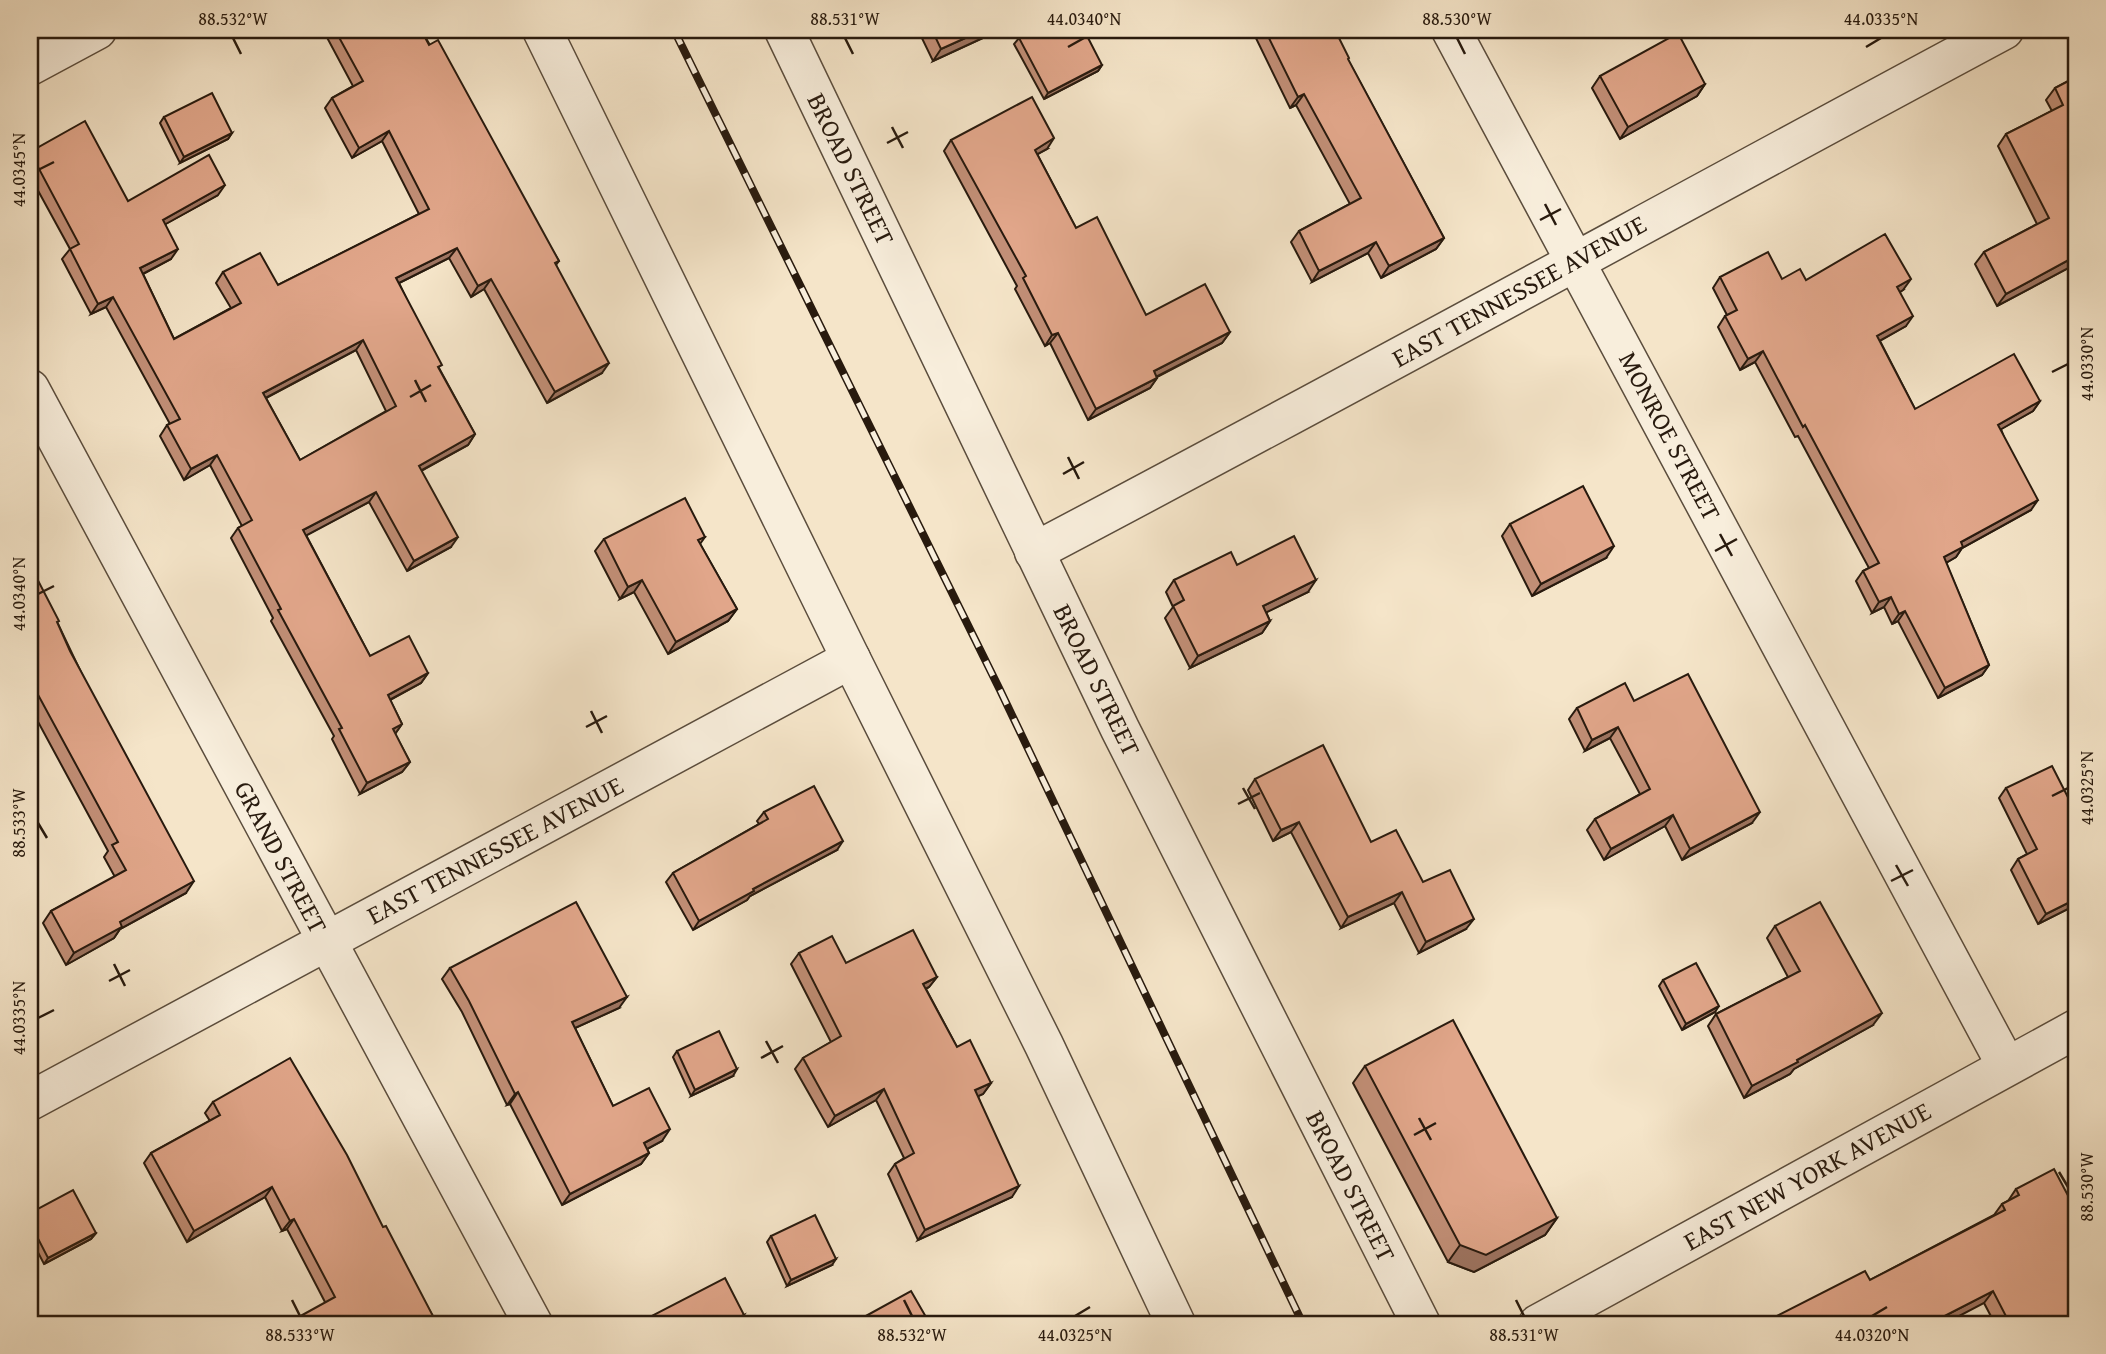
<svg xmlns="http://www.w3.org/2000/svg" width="2106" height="1354" viewBox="0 0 2106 1354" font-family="'Gentium Book Plus',serif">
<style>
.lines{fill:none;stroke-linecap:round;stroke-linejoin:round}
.street-casing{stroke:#5b4d3d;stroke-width:41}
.street{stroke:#f8eedc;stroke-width:38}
.rail-casing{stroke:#281a0e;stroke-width:8}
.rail{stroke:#f8eedc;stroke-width:5;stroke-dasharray:16;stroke-linecap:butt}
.wall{fill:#c28f77;stroke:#281a0e;stroke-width:2;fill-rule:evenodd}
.shaded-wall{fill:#9e7461;stroke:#281a0e;stroke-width:2}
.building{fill:#e1a68a;stroke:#281a0e;stroke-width:2;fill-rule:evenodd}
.ticks{fill:none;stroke:#281a0e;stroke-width:2.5}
.labels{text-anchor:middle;stroke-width:6;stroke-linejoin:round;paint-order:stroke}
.street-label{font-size:26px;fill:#281a0e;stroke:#f8eedc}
.neatline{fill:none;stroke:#281a0e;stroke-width:2.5}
.ticks-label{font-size:18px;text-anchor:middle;fill:#281a0e}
</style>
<rect width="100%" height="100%" fill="#f5e5c9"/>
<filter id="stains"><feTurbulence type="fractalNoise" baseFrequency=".00286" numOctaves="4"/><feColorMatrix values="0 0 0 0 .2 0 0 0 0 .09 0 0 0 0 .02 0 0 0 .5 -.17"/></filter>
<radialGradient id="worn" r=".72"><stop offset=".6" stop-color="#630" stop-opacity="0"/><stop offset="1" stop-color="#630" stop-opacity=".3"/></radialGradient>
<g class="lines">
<defs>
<g id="street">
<polyline points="542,30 851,659 1044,1045 1176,1324"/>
<polyline points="784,30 1120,729 1421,1324"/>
<polyline points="1451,30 2006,1065"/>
<polyline points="30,66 97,30"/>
<polyline points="30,389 533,1324"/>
<path d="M1034,552c325,-171 647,-349 970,-522"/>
<polyline points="30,1101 851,659"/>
<polyline points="1538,1324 2076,1029"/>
</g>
</defs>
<use href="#street" class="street-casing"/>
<use href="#street" class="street"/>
<defs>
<polyline id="rail" points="674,30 1000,690 1303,1324"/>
</defs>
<use href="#rail" class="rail-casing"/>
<use href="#rail" class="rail"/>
</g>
<g class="wall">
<path d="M323,30h98l138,231 -3,4 46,108 -55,30 -63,-114 -13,8 -22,-39 -50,25 40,85 36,66 -7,11 -47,26 30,76 -44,24 -38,-69 -63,33 64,121 58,17 -7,10 -31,17 12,24 -7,10 15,28 -8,10 -42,22 -28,-55 2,-3 -63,-115 2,-3 -42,-80 7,-10 4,-2 -32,-61 -26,15 -24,-44 7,-11 3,-1 -64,-117 -15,7 -29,-55 8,-10 -40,-73v-24l98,49 90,-6 -53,29 6,35 -28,15 31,65 57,-31 -15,-25 7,-11 55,13 141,-71 -37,-73 -30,17 -27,-50 7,-10 21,-12zM356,350l30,61 -86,49 -34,-62z"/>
<polygon points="918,30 1000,30 933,61"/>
<polygon points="1252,30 1335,30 1348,60 1444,238 1436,249 1381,278 1368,253 1312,282 1291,242 1299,231 1350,204 1296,105 1290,108"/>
<polygon points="1019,38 1102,65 1098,71 1044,99 1014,44"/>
<polygon points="1600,76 1705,84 1697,96 1620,139 1592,88"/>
<polygon points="2076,77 2076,264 1997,306 1975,264 1984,252 2037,224 1998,146 2006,134 2052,111 2046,100 2055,88"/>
<polygon points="164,117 232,133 228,139 180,163 160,123"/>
<polygon points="951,140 1047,149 1037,154 1076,228 1146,315 1230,332 1222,343 1157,377 1157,378 1150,388 1088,420 1050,343 1045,346 1015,289 1017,286 944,151"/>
<polygon points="1720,277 1806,280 1903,290 1900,292 1906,326 1880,341 1915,409 2040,401 2033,411 2001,429 2031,510 1962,548 1956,557 1946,563 1989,665 1982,675 1938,698 1898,621 1892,624 1884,607 1872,613 1856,581 1863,571 1869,568 1798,436 1795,437 1755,362 1740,370 1718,327 1725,316 1727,315 1713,288"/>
<polygon points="1510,524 1606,558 1532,596 1502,536"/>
<polygon points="705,537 700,544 737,609 728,621 668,654 634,592 620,599 595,551 604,539"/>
<polygon points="30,565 186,893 120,929 114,938 66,965 43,923 51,911 115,877 104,857 108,851 30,707"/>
<polygon points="1237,565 1308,592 1266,612 1270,621 1262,633 1190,668 1165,618 1173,607 1166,592 1174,580"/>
<polygon points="1634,701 1752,823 1682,860 1665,826 1604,860 1587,830 1595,819 1640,794 1610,738 1585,751 1569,719 1577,708"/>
<polygon points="1255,779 1371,842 1423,882 1466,929 1419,953 1394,903 1341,928 1291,832 1273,841 1248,790"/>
<polygon points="2006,788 2076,813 2076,905 2038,924 2011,870 2018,859 2027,854 1999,798"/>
<polygon points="764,812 837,850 750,896 747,900 693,930 666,882 673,873 759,824 757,821"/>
<polygon points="1775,926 1873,1025 1794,1069 1790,1074 1744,1098 1708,1026 1716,1014 1788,977 1767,938"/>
<polygon points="799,953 846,963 937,977 929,987 926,989 957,1047 991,1083 983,1094 978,1096 1012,1197 918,1240 888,1174 895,1164 904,1158 876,1100 828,1127 795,1069 803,1058 831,1042 791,964"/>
<polygon points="450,968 619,1008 575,1028 613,1106 662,1141 647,1149 649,1153 641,1164 562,1205 510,1104 507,1105 462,1012 442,979"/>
<polygon points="1663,980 1715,1012 1682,1030 1659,986"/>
<polygon points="677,1051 733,1076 691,1096 673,1057"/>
<polygon points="1365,1066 1557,1218 1545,1235 1474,1272 1448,1262 1353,1083"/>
<polygon points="213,1102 383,1227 435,1320 445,1324 325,1302 287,1229 282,1231 265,1197 187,1242 144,1163 151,1153 210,1121 205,1113"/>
<polygon points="2016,1189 2074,1207 2076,1324 1995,1324 1984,1303 1870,1280 1994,1215 2002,1204 2008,1201"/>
<polygon points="30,1213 96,1233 91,1239 44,1264 30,1237"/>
<polygon points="771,1236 832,1265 787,1286 767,1242"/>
<polygon points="864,1317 930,1324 861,1324 860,1323"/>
</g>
<g class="shaded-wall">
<polygon points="983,30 1000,30 933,61 941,49"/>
<polygon points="1102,65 1098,71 1044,99 1048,93"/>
<polygon points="1705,84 1697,96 1620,139 1628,127"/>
<polygon points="1304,94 1296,105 1290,108 1298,97"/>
<polygon points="389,131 382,141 352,158 359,148"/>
<polygon points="232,133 228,139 180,163 184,157"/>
<polygon points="1054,138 1047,149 1027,160 1035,150"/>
<polygon points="225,185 218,195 155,230 163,220"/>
<polygon points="1444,238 1436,249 1381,278 1389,266"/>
<polygon points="1376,242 1368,253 1312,282 1319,271"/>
<polygon points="457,248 449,258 389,288 396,278"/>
<polygon points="178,249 171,259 133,279 140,268"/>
<polygon points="2076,256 2076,264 1997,306 2006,294"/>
<polygon points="491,279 484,289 471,297 478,286"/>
<polygon points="1911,279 1903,290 1890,298 1897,287"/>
<polygon points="113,297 106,307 91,314 98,304"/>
<polygon points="1913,316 1906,326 1870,346 1877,336"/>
<polygon points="1230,332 1222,343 1146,382 1154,371"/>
<polygon points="1058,333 1050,343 1045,346 1052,335"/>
<polygon points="363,340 356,350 256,403 263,393"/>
<polygon points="1763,351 1755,362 1740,370 1748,359"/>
<polygon points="609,363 602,373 547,403 555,392"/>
<polygon points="1157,378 1150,388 1088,420 1096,409"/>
<polygon points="2040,401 2033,411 1991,435 1998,425"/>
<polygon points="475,434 468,445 411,476 419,466"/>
<polygon points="217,455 210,465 184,480 191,469"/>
<polygon points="376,492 369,502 296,541 303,530"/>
<polygon points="2038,500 2031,510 1962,548 1956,557 1937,568 1944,557 1961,542"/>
<polygon points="458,537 451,547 407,571 414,561"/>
<polygon points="1614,546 1606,558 1532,596 1541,584"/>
<polygon points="642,580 634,592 620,599 628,587"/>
<polygon points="1316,580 1308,592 1255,618 1263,606"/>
<polygon points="1891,597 1884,607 1872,613 1879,602"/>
<polygon points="737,609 728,621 668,654 676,642"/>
<polygon points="1905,611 1898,621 1892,624 1899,614"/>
<polygon points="1270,621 1262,633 1190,668 1198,656"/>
<polygon points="1989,665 1982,675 1938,698 1945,688"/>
<polygon points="428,673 421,683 380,705 388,695"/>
<polygon points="402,724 395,734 393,729"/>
<polygon points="1618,727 1610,738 1585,751 1592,740"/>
<polygon points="410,762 402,772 360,794 367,783"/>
<polygon points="1760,812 1752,823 1682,860 1690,849"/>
<polygon points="1673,815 1665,826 1604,860 1611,849"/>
<polygon points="1299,822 1291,832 1273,841 1281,830"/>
<polygon points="843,841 837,850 750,896 747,900 693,930 699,921 753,889"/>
<polygon points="194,881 186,893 120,929 114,938 66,965 74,953 120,922"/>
<polygon points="1402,892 1394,903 1341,928 1348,917"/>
<polygon points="2076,899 2076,905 2038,924 2046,914"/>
<polygon points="1474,919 1466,929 1419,953 1426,942"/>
<polygon points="937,977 929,987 916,994 923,984"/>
<polygon points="627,997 619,1008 564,1033 572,1022"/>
<polygon points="1719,1006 1715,1012 1682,1030 1686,1024"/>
<polygon points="1882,1013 1873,1025 1794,1069 1790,1074 1744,1098 1752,1086 1797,1060"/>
<polygon points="737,1069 733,1076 691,1096 695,1090"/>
<polygon points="991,1083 983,1094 968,1101 975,1090"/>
<polygon points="884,1089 876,1100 828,1127 835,1116"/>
<polygon points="518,1092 510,1104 507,1105 515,1094"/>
<polygon points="670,1129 662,1141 636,1155 644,1143"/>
<polygon points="649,1153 641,1164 562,1205 570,1194"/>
<polygon points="1019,1186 1012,1197 918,1240 925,1230"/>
<polygon points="272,1187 265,1197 187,1242 194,1231"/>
<polygon points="1557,1218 1545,1235 1474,1272 1448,1262 1460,1245"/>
<polygon points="294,1219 287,1229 282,1231 290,1221"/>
<polygon points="96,1233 91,1239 44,1264 48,1258"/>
<polygon points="836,1259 832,1265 787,1286 791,1280"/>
<polygon points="1993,1291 1984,1303 1944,1324 1929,1324"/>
<polygon points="744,1315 738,1324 725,1324"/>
</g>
<g class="building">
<path d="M335,30h86l8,15 9,-5 121,221 -4,2 54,100 -54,29 -64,-113 -13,7 -21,-38 -61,30 46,87 -4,2 37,67 -56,32 39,71 -44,24 -38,-69 -73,38 67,126 39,-20 19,37 -40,22 14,29 -9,5 17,33 -43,21 -28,-54 3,-1 -64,-118 3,-1 -43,-81 14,-8 -35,-65 -26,14 -24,-44 13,-6 -67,-122 -15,7 -28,-55 9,-5 -49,-92 55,-31 43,80 81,-46 16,30 -62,35 15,29 -38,19 34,71 67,-36 -18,-31 37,-19 18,32 151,-76 -40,-78 -30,17 -27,-50 31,-17zM363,340l33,66 -96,54 -37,-67z"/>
<polygon points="932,30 983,30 941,49"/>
<polygon points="1034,30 1084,30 1102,65 1048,93 1019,38"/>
<polygon points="1265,30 1335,30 1349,58 1348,59 1444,238 1389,266 1376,242 1319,271 1299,231 1361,198 1304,94 1298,97"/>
<polygon points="1678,33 1705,84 1628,127 1600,76"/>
<polygon points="2076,77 2076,256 2006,294 1984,252 2049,218 2006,134 2063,105 2055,88"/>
<polygon points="212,93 232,133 184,157 164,117"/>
<polygon points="1032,97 1054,138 1035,150 1076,228 1097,217 1146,315 1205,284 1230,332 1154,371 1157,378 1096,409 1058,333 1052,335 1023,278 1026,276 951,140"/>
<polygon points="1885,234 1911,279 1897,287 1913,316 1877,336 1915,409 2014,354 2040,401 1998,425 2038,500 1961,542 1963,547 1944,557 1989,665 1945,688 1905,611 1899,614 1891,597 1879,602 1863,571 1879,563 1805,425 1803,427 1763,351 1748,359 1725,316 1737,310 1720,277 1768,252 1782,279 1800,269 1806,280"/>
<polygon points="1583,486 1614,546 1541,584 1510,524"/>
<polygon points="685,498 705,537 698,540 737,609 676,642 642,580 628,587 604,539"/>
<polygon points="1294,536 1316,580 1263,606 1270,621 1198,656 1173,606 1184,600 1174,580 1231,552 1237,565"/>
<polygon points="30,565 59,621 57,622 70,651 194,881 120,922 122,927 74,953 51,911 126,870 112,845 118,842 30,680"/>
<polygon points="1688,674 1760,812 1690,849 1673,815 1611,849 1595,819 1650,789 1618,727 1592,740 1577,708 1625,683 1634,701"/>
<polygon points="1323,745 1371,842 1396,830 1423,882 1450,870 1474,919 1426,942 1402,892 1348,917 1299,822 1281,830 1255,779"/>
<polygon points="2052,766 2076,813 2076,899 2046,914 2018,859 2037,849 2006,788"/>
<polygon points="814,786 843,841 753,889 754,891 699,921 673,873 768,819 764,812"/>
<polygon points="576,902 627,997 572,1022 613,1106 649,1088 670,1129 644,1143 649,1153 570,1194 518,1092 515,1094 469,1001 450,968"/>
<polygon points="1820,902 1882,1013 1797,1060 1798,1062 1752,1086 1716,1014 1800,971 1775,926"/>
<polygon points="913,930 937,977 923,984 957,1047 970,1040 991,1083 975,1090 1019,1186 925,1230 895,1164 914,1153 884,1089 835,1116 803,1058 841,1036 799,953 832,936 846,963"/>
<polygon points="1696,963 1719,1006 1686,1024 1663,980"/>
<polygon points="1453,1020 1557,1218 1486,1255 1460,1245 1365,1066"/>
<polygon points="719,1031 737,1069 695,1090 677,1051"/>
<polygon points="290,1058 347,1155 383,1227 386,1226 435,1320 441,1317 445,1324 286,1324 335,1297 294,1219 290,1221 272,1187 194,1231 151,1153 220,1115 213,1102"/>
<polygon points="2054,1169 2074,1207 2076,1206 2076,1324 2010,1324 1993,1291 1929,1324 1761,1324 1865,1271 1870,1280 2005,1210 2002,1204 2019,1195 2016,1189"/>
<polygon points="73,1190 96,1233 48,1258 30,1223 30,1213"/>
<polygon points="815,1215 836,1259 791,1280 771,1236"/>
<polygon points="725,1278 744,1315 725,1324 638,1324 638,1323"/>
<polygon points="911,1291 930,1324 868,1324 864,1317"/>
<polygon points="1756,1320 1758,1324 1747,1324"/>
</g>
<path class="ticks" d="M233,38l8,16M845,38l8,16M1457,38l8,16M1068,47l16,-9M1866,47l15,-9M892,127l11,21M887,143l21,-11M38,170l16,-8M1545,204l11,21M1540,220l21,-11M2052,372l16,-8M415,380l11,22M410,397l21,-12M1068,457l11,22M1063,474l21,-12M1720,534l12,22M1715,551l22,-12M38,594l16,-8M591,711l11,22M586,727l21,-11M1243,788l12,21M2052,796l16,-8M1238,804l22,-11M38,823l9,15M1896,865l12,21M1891,881l22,-11M114,964l11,22M109,981l21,-11M38,1018l16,-8M766,1041l12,22M761,1058l22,-12M1419,1118l12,22M1414,1135l22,-12M2059,1172l9,15M292,1300l8,16M904,1300l8,16M1516,1300l8,16M1075,1316l15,-9M1872,1316l15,-9"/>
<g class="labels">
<g class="street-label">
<text transform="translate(851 169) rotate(64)" y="9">BROAD STREET</text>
<text transform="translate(1519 291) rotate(-29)" y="9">EAST TENNESSEE AVENUE</text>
<text transform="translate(1670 436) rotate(62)" y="9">MONROE STREET</text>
<text transform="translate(1097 680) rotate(64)" y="9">BROAD STREET</text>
<text transform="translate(495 850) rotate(-28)" y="9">EAST TENNESSEE AVENUE</text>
<text transform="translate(281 857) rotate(62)" y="9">GRAND STREET</text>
<text transform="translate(1807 1176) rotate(-29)" y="9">EAST NEW YORK AVENUE</text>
<text transform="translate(1351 1186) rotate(63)" y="9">BROAD STREET</text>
</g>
</g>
<rect width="2106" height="1354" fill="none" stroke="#f5e5c9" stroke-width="77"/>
<rect x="38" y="38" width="2030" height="1278" class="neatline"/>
<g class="ticks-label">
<text x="233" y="25">88.532°W</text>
<text x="845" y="25">88.531°W</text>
<text x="1084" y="25">44.0340°N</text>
<text x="1457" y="25">88.530°W</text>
<text x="1881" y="25">44.0335°N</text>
<text transform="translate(19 170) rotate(-90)" y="6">44.0345°N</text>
<text transform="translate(2087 364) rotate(-90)" y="6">44.0330°N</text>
<text transform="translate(19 594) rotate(-90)" y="6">44.0340°N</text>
<text transform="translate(2087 788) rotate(-90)" y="6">44.0325°N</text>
<text transform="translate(19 823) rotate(-90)" y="6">88.533°W</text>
<text transform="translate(19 1018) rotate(-90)" y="6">44.0335°N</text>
<text transform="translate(2087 1187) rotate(-90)" y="6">88.530°W</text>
<text x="300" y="1341">88.533°W</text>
<text x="912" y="1341">88.532°W</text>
<text x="1075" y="1341">44.0325°N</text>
<text x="1524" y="1341">88.531°W</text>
<text x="1872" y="1341">44.0320°N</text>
</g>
<rect width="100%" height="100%" filter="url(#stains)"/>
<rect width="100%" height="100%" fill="url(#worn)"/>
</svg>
